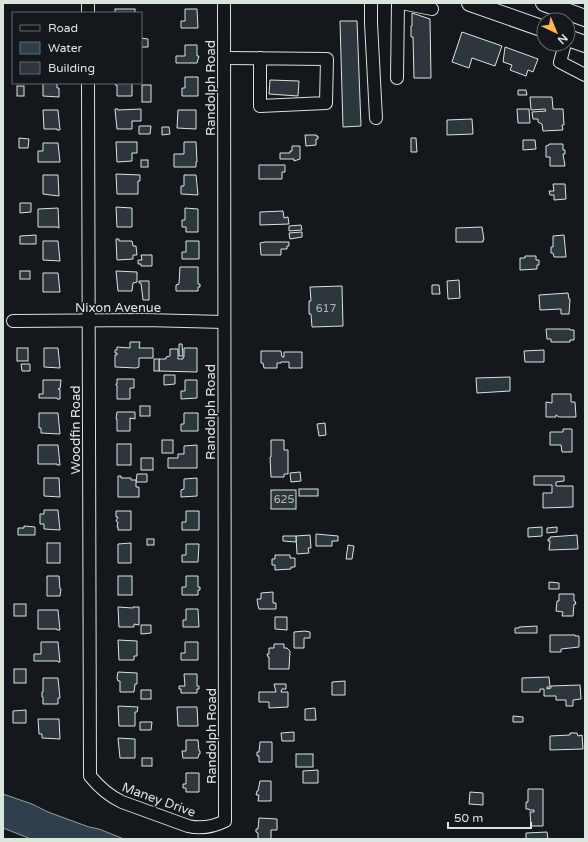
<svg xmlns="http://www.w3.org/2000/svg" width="588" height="842" viewBox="0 0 588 842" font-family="'Varela Round',sans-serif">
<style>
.water{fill:#2f3f4d;stroke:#939e99}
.building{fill:#2c363c;stroke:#d8e6dc}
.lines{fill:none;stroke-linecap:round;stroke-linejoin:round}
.minor-casing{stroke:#d8e6dc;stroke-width:14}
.major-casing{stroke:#d8e6dc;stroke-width:18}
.minor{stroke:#14181c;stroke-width:12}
.major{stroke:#14181c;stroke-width:16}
.labels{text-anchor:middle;stroke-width:3;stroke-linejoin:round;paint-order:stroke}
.number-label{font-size:11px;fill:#adbab4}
.street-label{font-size:13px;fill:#d8e6dc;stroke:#14181c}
</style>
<rect width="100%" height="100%" fill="#14181c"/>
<polygon class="water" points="3,794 32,804 48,812 89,827 99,829 124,839 31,839 3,828"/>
<g class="building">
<rect x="115" y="9" width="20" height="4"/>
<polygon points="185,9 197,9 198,28 181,28 181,21 185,21"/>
<polygon points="412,13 430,19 431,78 414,78 413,37 411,37 411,26 412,26"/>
<polygon points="340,21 357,21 361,126 343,127"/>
<polygon points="462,32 502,46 495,66 472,58 469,68 452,62"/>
<polygon points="141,38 148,39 148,47 141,47"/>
<polygon points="185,45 197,45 197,56 199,56 197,63 176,63 176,56 185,56"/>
<polygon points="505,47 538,59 533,72 528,70 526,76 510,70 512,65 503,62"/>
<polygon points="185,77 198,77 198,96 182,96 182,88 185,88"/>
<polygon points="270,80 299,81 298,96 269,94"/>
<polygon points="43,83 57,83 57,88 59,88 59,97 43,96"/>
<polygon points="115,83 132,83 132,96 117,96 117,85 115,85"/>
<rect x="142" y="85" width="9" height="17"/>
<rect x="17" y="86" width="7" height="10"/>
<polygon points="518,90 526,90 527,95 518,95"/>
<polygon points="530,97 552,97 553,109 563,109 564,125 562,125 563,130 543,131 542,124 538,122 538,119 533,119 532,112 546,111 545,109 531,110"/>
<polygon points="115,109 118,109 118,110 141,109 141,121 132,121 132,129 117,129"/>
<polygon points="517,109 529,109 530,123 518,123"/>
<polygon points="43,110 58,110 60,130 57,130 57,129 44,129"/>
<polygon points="178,110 196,110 196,129 177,128"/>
<polygon points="472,119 473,134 447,135 447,120"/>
<polygon points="139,126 151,126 150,134 139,134"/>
<polygon points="162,127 169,127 170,134 162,135"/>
<polygon points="305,135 316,135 316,136 318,136 318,139 316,139 316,145 306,146"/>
<polygon points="19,138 29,139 28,148 19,148"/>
<polygon points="411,138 416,138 417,152 411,152"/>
<polygon points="523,140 535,140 536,149 523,150"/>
<polygon points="116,142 137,142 137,153 132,153 132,161 117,162"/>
<polygon points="184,142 196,142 197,162 196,162 196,167 174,167 174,154 184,154"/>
<polygon points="43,143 58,143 60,162 38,162 38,151 43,151"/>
<polygon points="549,144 563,144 563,150 565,150 565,154 563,154 565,166 550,166 550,157 546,157 546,146 549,145"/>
<polygon points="292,146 300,146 300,159 294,161 294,159 280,159 280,153 290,153 290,151 292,151"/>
<rect x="141" y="160" width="7" height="7"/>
<polygon points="259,165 285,165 285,172 282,172 282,179 259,179"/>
<polygon points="116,174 140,175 140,181 138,181 138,194 117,194"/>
<polygon points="43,175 58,175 59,196 43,194"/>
<polygon points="184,175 196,175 198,195 181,194 181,186 184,186"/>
<polygon points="553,184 565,184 566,199 554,200 554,195 550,195 549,191 554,191"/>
<polygon points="20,203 31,203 31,212 20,213"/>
<polygon points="116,207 132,208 132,227 117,227"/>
<polygon points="58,208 59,228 57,227 38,227 38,209"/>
<polygon points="185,208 198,209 198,232 186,232 186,227 182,227 182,220 185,220"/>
<polygon points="283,211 284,218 288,217 289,224 260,225 260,212"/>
<polygon points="301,225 302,230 289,231 289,226"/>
<polygon points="482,227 484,240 483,240 483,242 456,242 456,228"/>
<polygon points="302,232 302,237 290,239 289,233"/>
<polygon points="36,235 36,244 20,244 20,236"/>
<polygon points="564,235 566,257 554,257 553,253 551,253 551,247 553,247 553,236"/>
<polygon points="116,239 119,239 119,241 132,241 133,246 136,246 137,255 133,255 133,259 117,260"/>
<polygon points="43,241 58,241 60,261 43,260"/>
<polygon points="186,241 199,241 199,259 182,259 182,252 186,252"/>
<polygon points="265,242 289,242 289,246 287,246 287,249 281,249 281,255 261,255 260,243"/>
<polygon points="141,255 152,255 152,266 141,266 141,264 138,264 138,260 142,260"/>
<polygon points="525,256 536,256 536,260 539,260 539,265 537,265 537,269 520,270 520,258 525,258"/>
<polygon points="180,267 198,267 198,284 200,284 200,287 198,287 198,291 176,291 176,285 179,284"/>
<rect x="20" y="271" width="10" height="8"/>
<polygon points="116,271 137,272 137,282 133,283 132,291 118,291"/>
<polygon points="43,273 58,273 60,292 43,292"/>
<polygon points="459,280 460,298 448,299 447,281"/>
<polygon points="139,281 149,281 149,300 143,300 141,283 139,283"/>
<polygon points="432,285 439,285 440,294 432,294"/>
<polygon points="342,286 343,326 312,327 311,314 309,314 309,301 311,301 310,287"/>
<polygon points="568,293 569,299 570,299 569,314 561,314 561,309 540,310 539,295"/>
<polygon points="546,329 570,329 570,330 574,330 574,340 570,340 570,342 551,342 551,339 547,339"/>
<polygon points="130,342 140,342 139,348 153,348 153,358 139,358 139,367 136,368 115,367 115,355 117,355 117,353 115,353 115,350 117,350 117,347 130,348"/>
<polygon points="179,344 182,344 183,356 179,356"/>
<rect x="17" y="348" width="11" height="13"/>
<polygon points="44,348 58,348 60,368 44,367"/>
<polygon points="184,348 197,348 197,372 159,371 159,359 166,359 166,357 170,356 170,349 178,349 178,359 183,359 183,357 184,357"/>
<polygon points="544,350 544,362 525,362 524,351"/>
<polygon points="261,351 281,351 282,357 284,357 284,352 302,352 302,368 289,368 289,362 281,362 281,363 277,363 277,368 264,368 263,363 261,363"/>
<rect x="154" y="359" width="5" height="12"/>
<polygon points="21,364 30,364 30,371 22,371"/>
<polygon points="164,375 175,375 175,384 164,385"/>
<polygon points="510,377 510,391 477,393 476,378"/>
<polygon points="117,379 134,379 134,388 130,388 130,399 117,399 117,385 116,385 116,384 117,384"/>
<polygon points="43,380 61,380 60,389 58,389 60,390 60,399 57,399 57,398 39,398 39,394 43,394"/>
<polygon points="185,380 197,380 197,398 181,399 181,391 185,391"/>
<polygon points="552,394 571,394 571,402 575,402 576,417 559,417 556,415 556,417 546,417 546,402 552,403"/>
<rect x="140" y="406" width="10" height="10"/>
<polygon points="117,412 135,412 135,419 130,418 130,431 117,431 117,419 116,419"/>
<polygon points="39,413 58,413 60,434 41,433 41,428 39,428"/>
<polygon points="184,413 198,413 198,431 181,431 181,424 184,424"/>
<polygon points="325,423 326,435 319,436 317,424"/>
<polygon points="563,429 572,429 572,452 562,452 561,445 550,445 550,432 563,432"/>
<rect x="162" y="440" width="11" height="13"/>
<polygon points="271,440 284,440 284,450 288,450 288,474 284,474 284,477 271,477 270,457 271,457"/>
<rect x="117" y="444" width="14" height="21"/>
<polygon points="38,445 58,445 60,465 57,465 57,464 38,464"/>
<polygon points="197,445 197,468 168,468 168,458 178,458 178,454 184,454 184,446"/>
<rect x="141" y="458" width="12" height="12"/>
<polygon points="300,472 301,481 291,482 290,473"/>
<polygon points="137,474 147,474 147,482 136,482"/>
<polygon points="118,476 121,476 121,478 131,478 131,480 136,480 136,487 139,487 139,497 118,497"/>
<polygon points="534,476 564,476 564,481 556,482 556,486 573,486 573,507 543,508 543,493 552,493 552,485 534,485"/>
<polygon points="44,478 59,478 60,497 44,496"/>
<polygon points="197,478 197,496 181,497 181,490 184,489 184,479"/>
<rect x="299" y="489" width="19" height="7"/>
<rect x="271" y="490" width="25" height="19"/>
<polygon points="44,510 58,510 60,530 44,529 44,524 40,524 40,514 44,514"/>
<polygon points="116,511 131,511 131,530 118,530 118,527 117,527 118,522 116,521 118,517 116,517"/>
<polygon points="186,511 199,511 199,530 182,530 182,522 186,522"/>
<polygon points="24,526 35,527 35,535 18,535 18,528 24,528"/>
<polygon points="542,527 542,536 528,537 528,528"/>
<polygon points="557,527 557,532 547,533 547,528"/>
<polygon points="316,534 338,536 338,541 332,541 332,546 316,546"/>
<polygon points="310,535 311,548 308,548 309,553 297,554 296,536"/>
<polygon points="577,535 578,549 549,550 550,541 548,541 548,539 550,539 550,537"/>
<polygon points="283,536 296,536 296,542 283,541"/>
<rect x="147" y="539" width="7" height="6"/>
<rect x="47" y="543" width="13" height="20"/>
<polygon points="131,543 131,563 118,563 118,544"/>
<polygon points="186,544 199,544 198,562 182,562 182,555 186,555"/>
<polygon points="348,545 354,546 352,559 346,559"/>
<polygon points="275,555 290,555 290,558 295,558 295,567 291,567 291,569 275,570 275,565 272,565 272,559 275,559"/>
<polygon points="47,576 59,576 60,589 61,589 60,596 47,596"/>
<rect x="118" y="576" width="14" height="19"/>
<polygon points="186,576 198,576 198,587 200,587 200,590 198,590 198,595 182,595 182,587 186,587"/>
<polygon points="549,582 559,583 559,589 549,589"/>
<polygon points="273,592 273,603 276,603 276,609 259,609 258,606 257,599 261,599 261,593"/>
<polygon points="559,594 574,594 574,601 575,601 576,604 574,604 573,616 562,616 563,612 556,611 557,601 559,601"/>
<rect x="14" y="604" width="12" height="12"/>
<polygon points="118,607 133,608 133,607 139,607 139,625 134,624 134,627 119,627"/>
<polygon points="186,609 198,609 199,627 183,627 183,620 186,620"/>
<polygon points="38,610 58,610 60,630 57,630 57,629 38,629"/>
<polygon points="275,617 287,617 287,630 275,629"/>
<polygon points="141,625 151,625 151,633 141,634"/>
<polygon points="537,626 537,633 515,633 515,628 519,628 519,627"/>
<polygon points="305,631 310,632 310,638 304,638 304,648 294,648 294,632"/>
<polygon points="550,635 575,635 575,636 579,636 579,647 561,649 561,652 550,652"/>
<polygon points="118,640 137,641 137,656 134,656 134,660 119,660"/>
<polygon points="41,642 58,642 60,662 58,662 58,661 34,661 34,654 41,654"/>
<polygon points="185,642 198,642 198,660 181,660 181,653 185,653"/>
<polygon points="274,644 284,644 284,648 287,648 290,651 289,669 269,669 269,657 268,657 267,654 269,654 269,648 274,648"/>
<rect x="14" y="669" width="12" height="14"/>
<polygon points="118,672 137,673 137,684 135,684 134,692 120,692 120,681 118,681 117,678"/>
<polygon points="184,674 197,674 197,686 199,686 199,689 197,689 197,693 181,693 181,689 179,689 179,686 185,686"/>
<polygon points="549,677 550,687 547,687 547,689 551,688 551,686 580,685 581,699 573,700 573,706 566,706 566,700 556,700 556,696 544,696 544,689 540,689 540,692 522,692 522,678"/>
<polygon points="43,678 58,678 60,698 58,698 58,704 43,704 43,697 42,697 42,692 43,692"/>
<polygon points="345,681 345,695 332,695 332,682"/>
<polygon points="274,684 286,684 286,689 282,689 281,692 288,692 288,707 269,708 269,702 259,702 259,692 276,692"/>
<rect x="141" y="690" width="10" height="9"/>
<polygon points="118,706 138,707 137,712 135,712 135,726 119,726"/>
<polygon points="177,707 197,707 198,726 178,726"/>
<polygon points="315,708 316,720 305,720 305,709"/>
<polygon points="26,710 26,723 13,723 13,711"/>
<polygon points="513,716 523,717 523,722 513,722"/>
<polygon points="38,719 59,719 60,739 42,738 42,734 39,734"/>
<polygon points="140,722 152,722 151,730 140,730"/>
<polygon points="294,732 294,741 282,741 281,733"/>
<polygon points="570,733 577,733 578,736 582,735 583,749 550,750 550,736 570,735"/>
<polygon points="118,738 135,739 135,758 120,758"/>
<polygon points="186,740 198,740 199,751 200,751 200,754 199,754 198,758 183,758 182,751 186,751"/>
<polygon points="260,742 272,742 272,762 259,762 259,756 257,756 257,752 259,752"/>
<rect x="296" y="754" width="17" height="13"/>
<rect x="142" y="758" width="10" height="8"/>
<polygon points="318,770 318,783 303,783 303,771"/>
<polygon points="186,773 199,773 199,792 186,792 186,788 183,788 183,784 186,784"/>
<polygon points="260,781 271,781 271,801 258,801 259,795 256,795 257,791 258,791"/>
<polygon points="528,789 543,789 543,826 531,826 530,812 534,812 534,810 529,810 529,809 526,809 526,802 528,802"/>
<polygon points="470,792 483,793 483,805 469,804"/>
<polygon points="259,818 277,819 277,830 271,830 271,839 258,839 258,833 256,832 256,829 258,829"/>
<polygon points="547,832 548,839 526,839 526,833"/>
</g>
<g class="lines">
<defs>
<g id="minor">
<polyline points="88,3 88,13"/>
<polyline points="371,3 371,23 376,118"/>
<polyline points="401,3 432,9"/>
<polyline points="565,44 560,62 585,75"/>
<polyline points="224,58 327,59 326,103 260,106 260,58"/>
<polyline points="397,78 398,3"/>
<path d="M88,83l2,693c9,11 19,20 32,26l66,24c13,3 25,1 37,-5l-1,-818"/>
<polyline points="13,321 145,320 224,322"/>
</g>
<g id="major">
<polyline points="470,3 544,29"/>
<polyline points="544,3 585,18"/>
<polyline points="568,38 585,44"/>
</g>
</defs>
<use href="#minor" class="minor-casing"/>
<use href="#major" class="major-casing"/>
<use href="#minor" class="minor"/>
<use href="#major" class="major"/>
</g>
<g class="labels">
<g class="number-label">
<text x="326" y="312">617</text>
<text x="284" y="503">625</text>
</g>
<g class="street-label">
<text transform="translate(210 88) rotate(-90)" y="5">Randolph Road</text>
<text x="118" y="312">Nixon Avenue</text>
<text transform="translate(210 412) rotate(-90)" y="5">Randolph Road</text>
<text transform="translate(75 430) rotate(-90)" y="5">Woodfin Road</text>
<text transform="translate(211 736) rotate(-90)" y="5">Randolph Road</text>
<text transform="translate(159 799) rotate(20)" y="5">Maney Drive</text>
</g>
</g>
<rect width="588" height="842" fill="none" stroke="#d8e6dc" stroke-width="8"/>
<rect x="12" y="12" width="130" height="72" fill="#14181c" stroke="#626a69"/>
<rect x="20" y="25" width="20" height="6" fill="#14181c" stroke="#626a69"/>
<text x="48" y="32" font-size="12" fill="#d8e6dc">Road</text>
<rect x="20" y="42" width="20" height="12" fill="#2f3f4d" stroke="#626a69"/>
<text x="48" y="52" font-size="12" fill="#d8e6dc">Water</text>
<rect x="20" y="62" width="20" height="12" fill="#2c363c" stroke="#626a69"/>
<text x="48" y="72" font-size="12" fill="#d8e6dc">Building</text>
<g transform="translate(556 32) rotate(136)"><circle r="19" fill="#14181c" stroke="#626a69"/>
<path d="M0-3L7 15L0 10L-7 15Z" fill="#ffb74d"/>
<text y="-6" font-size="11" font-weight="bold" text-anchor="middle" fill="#d8e6dc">N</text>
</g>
<path d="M448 822v6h83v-6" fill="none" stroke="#d8e6dc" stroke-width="2"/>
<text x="454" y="822" font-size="12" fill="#d8e6dc" stroke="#14181c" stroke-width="3" paint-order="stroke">50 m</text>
</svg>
